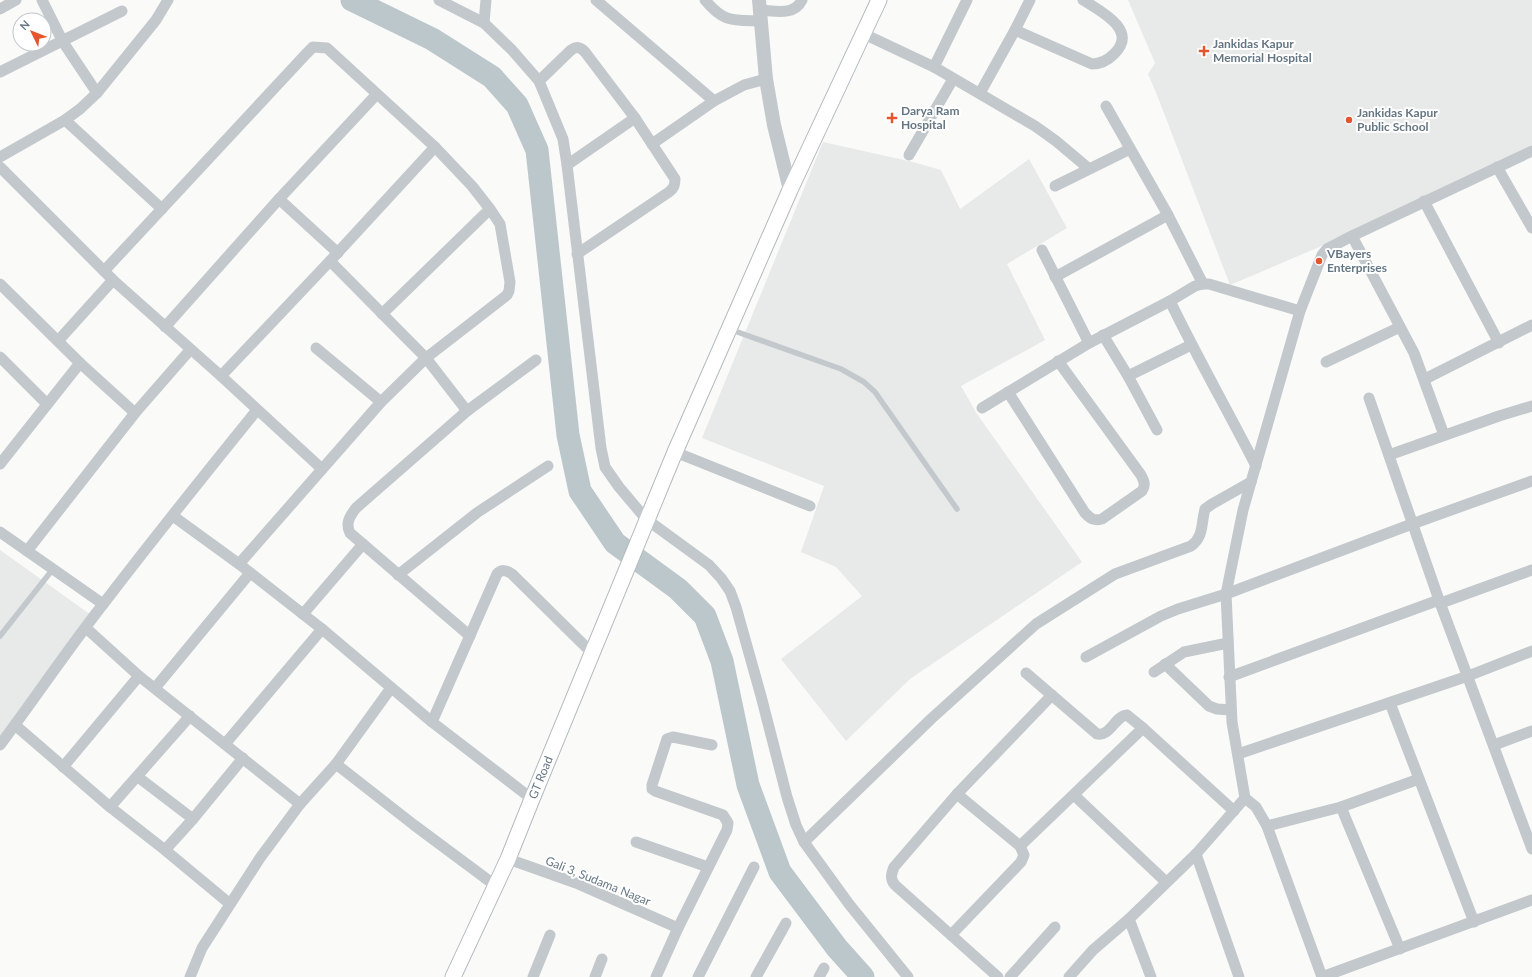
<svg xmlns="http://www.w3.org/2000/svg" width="1532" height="977" viewBox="0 0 1532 977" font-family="Lato,sans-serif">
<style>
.built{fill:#e8e9e9}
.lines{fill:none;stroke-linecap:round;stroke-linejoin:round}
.river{stroke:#bbc7cb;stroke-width:23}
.secondary-casing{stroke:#b3babf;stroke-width:17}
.service{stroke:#c3c8cc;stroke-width:5.5}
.minor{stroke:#c3c8cc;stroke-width:11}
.tertiary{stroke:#c3c8cc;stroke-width:14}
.secondary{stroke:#fff;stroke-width:15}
.poi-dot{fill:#e4572e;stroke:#fff;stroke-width:1.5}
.labels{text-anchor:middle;stroke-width:4;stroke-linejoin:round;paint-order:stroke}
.poi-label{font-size:12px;font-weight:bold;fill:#657683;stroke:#fff;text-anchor:start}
.street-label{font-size:12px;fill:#657683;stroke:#fff}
</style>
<rect width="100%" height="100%" fill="#fafaf8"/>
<g class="built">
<polygon points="1128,0 1532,0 1532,145 1317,248 1230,285 1157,95 1148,74 1155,63"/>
<polygon points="823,142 913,162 941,170 960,209 1029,159 1067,228 1007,264 1045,340 961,386 977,414 1082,562 910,679 846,741 781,659 862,596 836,567 801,552 824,486 702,438"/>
<polygon points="0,550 91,615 0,740"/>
</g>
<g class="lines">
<polyline class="river" points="352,0 432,39 492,77 517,105 537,150 568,435 580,491 615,543 678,589 705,616 722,661 748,785 780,872 837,948 863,977"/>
<defs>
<g id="secondary">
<path id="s1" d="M453,977l55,-118 24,-60 143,-347 115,-262 89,-190"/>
</g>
</defs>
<use href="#secondary" class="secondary-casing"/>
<g class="service">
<polyline points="729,329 841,369 864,382 875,392 957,509"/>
<polyline points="0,636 53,569"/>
</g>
<g class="minor">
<polyline points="42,0 63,42 97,93"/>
<polyline points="439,0 484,23 512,50 539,81 563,139 567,165 601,448 605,467 619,487 646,519 709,565 721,578 730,591 736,607 761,696 787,797 796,825 804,842 849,904 908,977"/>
<polyline points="596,0 714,101"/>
<path d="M705,0c19,23 28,20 56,21"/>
<polyline points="0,9 16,0"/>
<path d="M761,10c15,1 33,6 41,-10"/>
<polyline points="484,23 486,0"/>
<path d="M1015,30l77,34c8,0 16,-4 22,-10 25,-24 -14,-43 -31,-54"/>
<polyline points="864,34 934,67 1035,126 1056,141 1088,168"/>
<polyline points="934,67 967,0"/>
<polyline points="0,72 122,11"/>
<path d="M539,81l32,-31c6,-4 9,-3 14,2l50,66 40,61c0,6 -1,9 -6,13l-92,62"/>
<polyline points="980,93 1015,30 1030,0"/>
<polyline points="1106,106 1168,215 1203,284"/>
<polyline points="65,120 162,209"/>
<polyline points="652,144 714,101 744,85 766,79"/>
<polyline points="909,155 953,79"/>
<polyline points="0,157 65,120 80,109 97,93 156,20 168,0"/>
<polyline points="567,165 635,118"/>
<polyline points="0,167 113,280 221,376 322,469"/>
<polyline points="1497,167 1532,228"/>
<polyline points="1055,186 1130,149"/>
<polyline points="279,199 338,253"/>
<polyline points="1424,201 1499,343"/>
<polyline points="1352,236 1414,353 1444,435"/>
<polyline points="1042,250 1089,343"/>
<polyline points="330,261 426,358 467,411"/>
<polyline points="104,271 306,54 313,47 327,48 435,147 472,186 490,209 500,224 510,282 509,291 507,295 426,358 381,402 239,564"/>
<polyline points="1055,277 1168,215"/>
<polyline points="0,284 80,363 135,413"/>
<path d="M1170,301c27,56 58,110 86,165"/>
<polyline points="382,314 490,209"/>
<polyline points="165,327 279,199 376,95"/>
<polyline points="1103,335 1128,376 1157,430"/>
<polyline points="58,341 113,280"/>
<polyline points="316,348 381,402"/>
<polyline points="0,357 47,404"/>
<polyline points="1326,362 1400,327"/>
<polyline points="221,376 330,261 435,147"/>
<polyline points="1128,376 1191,345"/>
<polyline points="1425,379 1532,325"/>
<path d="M1008,392l77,121c6,6 9,8 17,6l40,-28c4,-6 2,-10 -1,-16l-83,-114"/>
<polyline points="1369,398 1439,600 1532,849"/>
<polyline points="982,408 1089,343 1170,301 1195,286 1203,284 1209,284 1300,311"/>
<polyline points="675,452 810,506"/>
<polyline points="1389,455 1499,416 1532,406"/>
<polyline points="0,464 80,363"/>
<polyline points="173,516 239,564 322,629 432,722 532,799"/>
<polyline points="0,532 103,604"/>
<polyline points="27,551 135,413 190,350"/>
<polyline points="398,575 478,512 548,466"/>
<polyline points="1441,603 1532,570"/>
<polyline points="303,614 363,544"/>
<polyline points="86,628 139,676 300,804"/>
<path d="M470,636l-120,-103c-5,-10 0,-17 6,-25l111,-97 69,-51"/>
<polyline points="1086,657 1161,616 1178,609 1226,594 1412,524 1532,481"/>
<polyline points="1165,664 1209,706 1217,709 1231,710"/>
<polyline points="1154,672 1184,652 1228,643"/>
<path d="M1026,673l71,61c13,3 18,-18 30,-19l16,13 91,83"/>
<polyline points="1229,677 1439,600"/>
<polyline points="155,688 250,573"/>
<polyline points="1390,703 1474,922"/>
<path d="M432,722l65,-148c5,-5 9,-4 15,0l80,79"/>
<polyline points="15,725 110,807 165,850 230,904"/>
<polyline points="225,744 322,629"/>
<path d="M0,745c35,-47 68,-96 104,-142 50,-65 101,-129 153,-193"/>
<polyline points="1494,745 1532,731"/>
<polyline points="1238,754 1468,676 1532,651"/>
<polyline points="336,764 414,825 496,886"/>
<polyline points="63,767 139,676"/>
<polyline points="138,777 193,819"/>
<polyline points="1074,795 1166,882"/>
<polyline points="1245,798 1256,807 1267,826 1322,977"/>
<polyline points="110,807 190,716"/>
<polyline points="1341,807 1400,949"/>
<polyline points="1267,826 1341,807 1419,779"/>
<polyline points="636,842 708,867"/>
<path d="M804,842l127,-123 105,-95 79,-50 76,-28c13,-9 10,-23 14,-37l7,-5 39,-22"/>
<polyline points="1020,846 1143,728"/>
<polyline points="165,850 193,819 243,758"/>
<polyline points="1196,854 1239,977"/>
<polyline points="508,859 576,883 678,928"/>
<polyline points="1129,919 1151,977"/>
<polyline points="951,935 1021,862 1024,855 1020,846 957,794"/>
<polyline points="190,977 202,948 260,858 300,804 336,764 391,688"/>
<polyline points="533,977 550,935"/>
<polyline points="595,977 602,959"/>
<polyline points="656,977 678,928 727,830 728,823 723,815 655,791 652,789 652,785 667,739 673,737 712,745"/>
<polyline points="698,977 754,867"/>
<polyline points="756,977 786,923"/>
<polyline points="819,977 824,968"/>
<path d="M998,977l-103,-92c-5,-6 -4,-11 -1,-18l63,-73 95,-99"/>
<polyline points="1010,977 1055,927"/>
<polyline points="1069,977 1093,950 1129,919 1196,854 1245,798 1232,722 1226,594 1243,510 1300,311 1322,255 1327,249 1352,236 1532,151"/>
<polyline points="1322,977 1532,900"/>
</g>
<polyline class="tertiary" points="759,0 766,79 774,125 790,190"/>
<use href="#secondary" class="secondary"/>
</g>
<g class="poi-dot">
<path d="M1202 45h4v4h4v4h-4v4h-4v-4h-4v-4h4z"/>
<path d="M890 112h4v4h4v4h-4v4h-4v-4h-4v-4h4z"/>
<circle cx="1349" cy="120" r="4"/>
<circle cx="1319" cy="261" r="4"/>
</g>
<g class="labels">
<g class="poi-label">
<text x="1213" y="48">Jankidas Kapur<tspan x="1213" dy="14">Memorial Hospital</tspan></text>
<text x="901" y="115">Darya Ram<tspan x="901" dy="14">Hospital</tspan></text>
<text x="1357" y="117">Jankidas Kapur<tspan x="1357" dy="14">Public School</tspan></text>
<text x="1327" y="258">VBayers<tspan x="1327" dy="14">Enterprises</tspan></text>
</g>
<g class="street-label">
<text dy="4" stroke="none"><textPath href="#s1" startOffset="218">GT Road</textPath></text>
<text transform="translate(598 881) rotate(22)" y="4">Gali 3, Sudama Nagar</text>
</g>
</g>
<g transform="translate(32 32) rotate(313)"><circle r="19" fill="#ffffff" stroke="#c1c8cd"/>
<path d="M0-3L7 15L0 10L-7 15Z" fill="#e4572e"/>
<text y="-6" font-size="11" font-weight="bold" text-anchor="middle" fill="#657683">N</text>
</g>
</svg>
